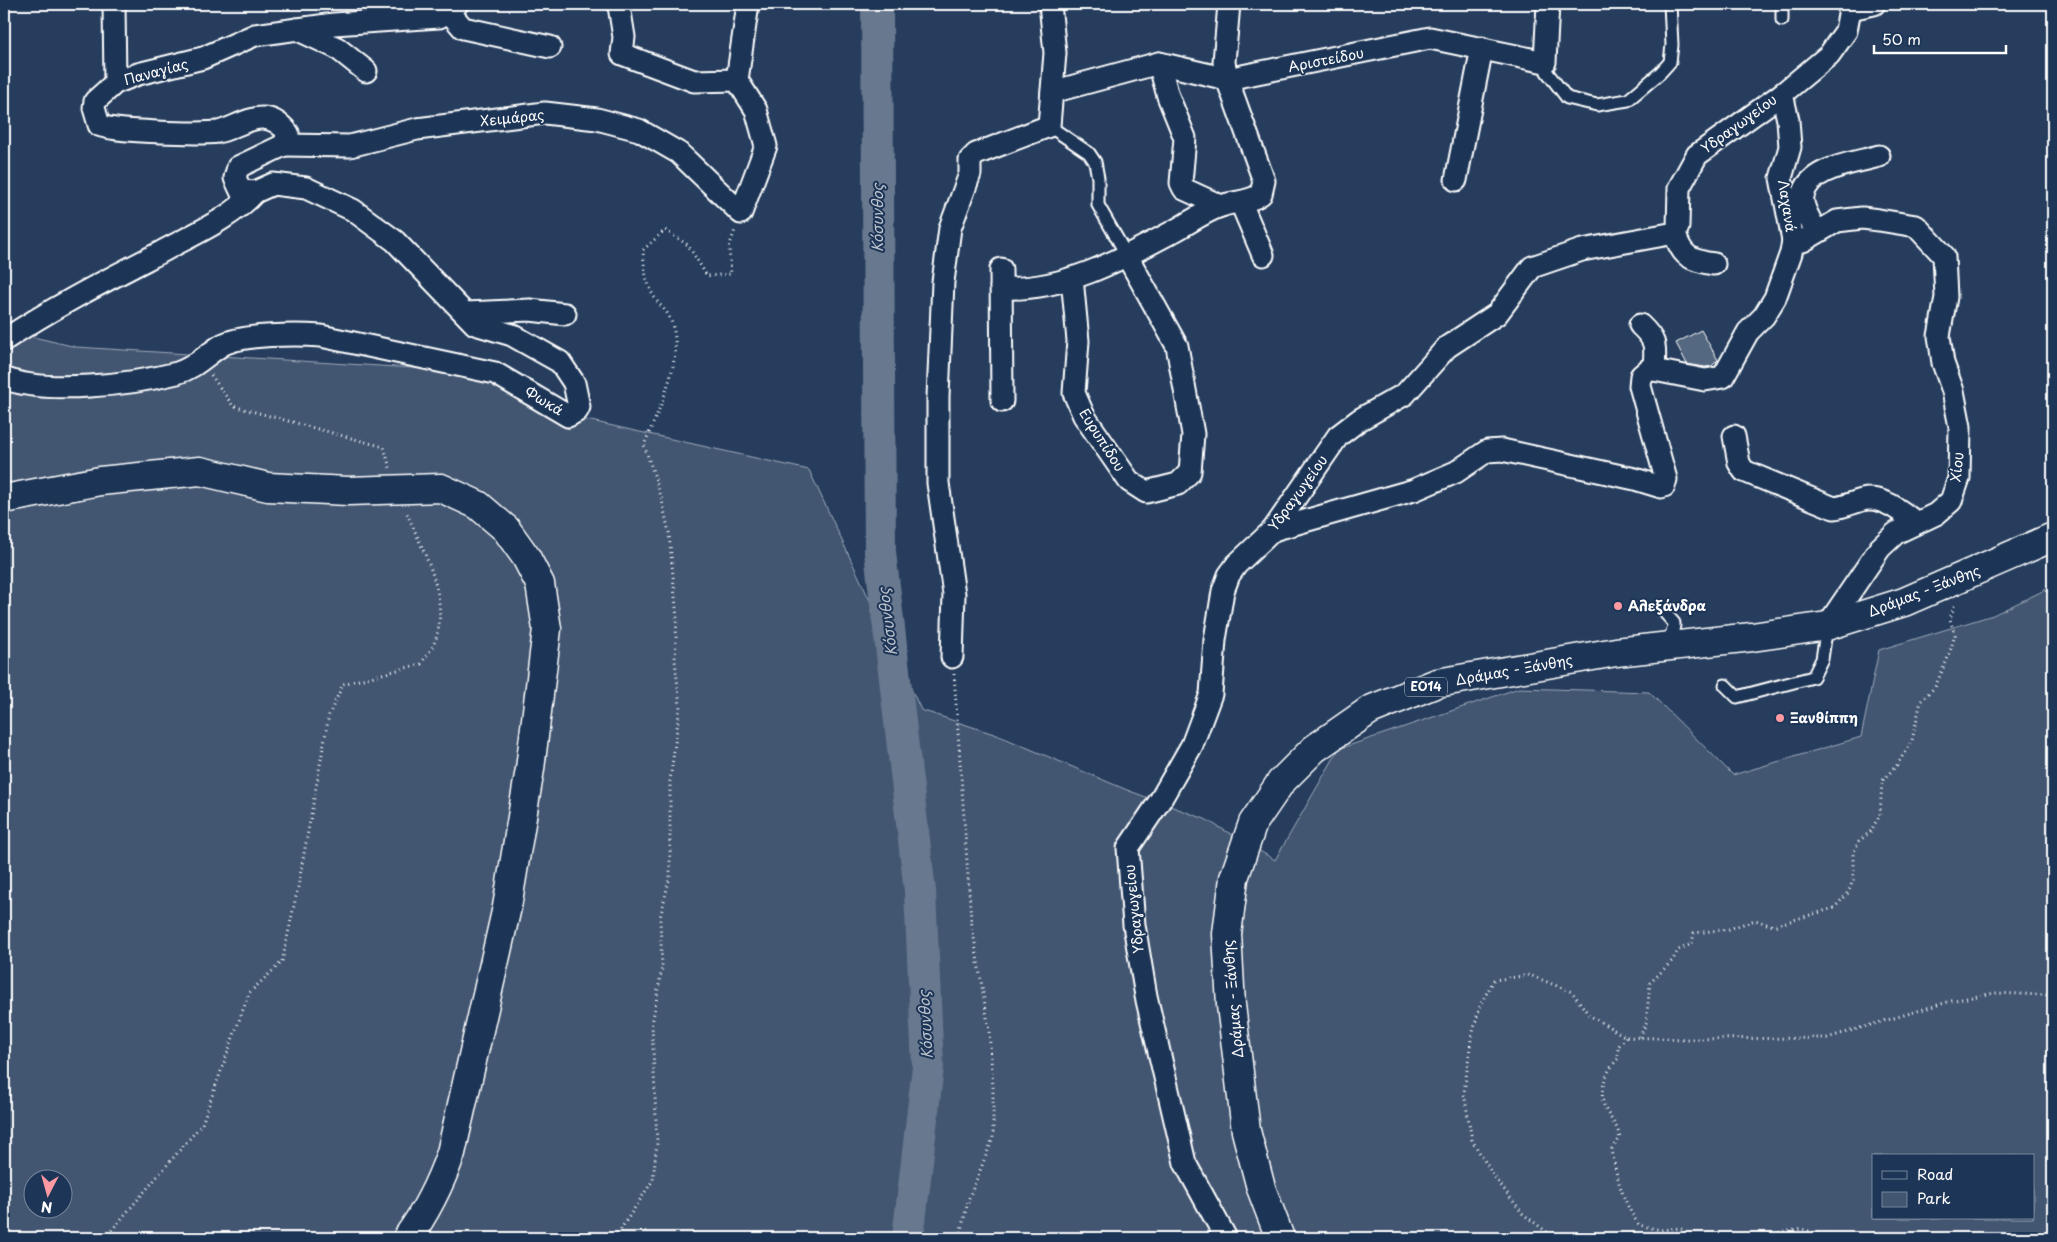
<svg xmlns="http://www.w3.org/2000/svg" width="2057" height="1242" viewBox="0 0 2057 1242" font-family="'Playpen Sans',sans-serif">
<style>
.green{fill:#425672;stroke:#a0aab8;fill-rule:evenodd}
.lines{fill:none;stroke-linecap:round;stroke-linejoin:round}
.river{stroke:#67788e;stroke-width:32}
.building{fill:#556781;stroke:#fff}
.lane-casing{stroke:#fff;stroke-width:15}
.street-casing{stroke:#fff;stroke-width:25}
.secondary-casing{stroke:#fff;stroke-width:31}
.primary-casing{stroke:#fff;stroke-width:31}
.path{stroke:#fff;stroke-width:3;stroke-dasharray:1 4;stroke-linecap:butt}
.lane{stroke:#1d3557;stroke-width:11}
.street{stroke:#1d3557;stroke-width:21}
.secondary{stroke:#1d3557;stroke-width:28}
.primary{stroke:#1d3557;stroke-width:28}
.poi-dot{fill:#ff9aa2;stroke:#1d3557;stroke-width:2}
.labels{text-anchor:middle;stroke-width:4;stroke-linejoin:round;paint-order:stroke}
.shield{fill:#1d3557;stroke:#bbc2cd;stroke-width:1}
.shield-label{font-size:12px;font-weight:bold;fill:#fff}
.street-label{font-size:14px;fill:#fff;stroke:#1d3557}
.poi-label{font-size:14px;font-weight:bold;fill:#fff;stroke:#1d3557;text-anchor:start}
.water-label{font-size:15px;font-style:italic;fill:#bbc2cc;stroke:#1d3557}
</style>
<rect width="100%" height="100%" fill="#263d5e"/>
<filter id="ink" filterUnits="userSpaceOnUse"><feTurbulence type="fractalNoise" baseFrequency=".02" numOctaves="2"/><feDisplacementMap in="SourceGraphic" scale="10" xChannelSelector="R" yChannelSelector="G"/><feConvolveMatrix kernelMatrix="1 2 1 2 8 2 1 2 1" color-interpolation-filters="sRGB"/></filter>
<g filter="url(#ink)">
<path class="green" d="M4,330l72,17 400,25 66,38 267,60 112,240 76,25 130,55 78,29 70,41 64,-111 180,-61 130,4 84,83 128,-38 18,-87 114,-35 60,-29v652h-2049zM1873,1156h160v62h-160zM32,1180h30v30h-30z"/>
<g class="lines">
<polyline class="river" points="877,4 880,552 920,891 928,1067 908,1238"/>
</g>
<polygon class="building" points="1701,330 1718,360 1712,366 1705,367 1687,364 1676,343"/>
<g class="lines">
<defs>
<g id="lane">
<polyline points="1782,4 1782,20"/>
<polyline points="1545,62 1547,72 1567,98 1597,105 1628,100 1660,73 1670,62 1672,45 1670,4"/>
<polyline points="1049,126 1089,153 1095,162 1098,178 1098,205 1127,256"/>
<path d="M1665,613l9,10c1,10 -7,13 -7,22"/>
<polyline points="1725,685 1737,697 1813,677 1822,659 1827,626"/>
</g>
<g id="street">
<polyline points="114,4 115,83"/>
<polyline points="1850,9 1874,4"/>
<polyline points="449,12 463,28 550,47"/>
<polyline points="296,29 337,48 366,71"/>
<polyline points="1159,63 1168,96 1185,138 1181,183 1184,189 1221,206"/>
<polyline points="737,80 748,4"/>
<polyline points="1052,92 1159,63 1227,79 1430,38 1545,62 1548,4"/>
<polyline points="1782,94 1788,120 1790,147 1781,178 1793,240 1803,241 1837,221 1862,218 1879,220 1916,226 1944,256 1946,297 1939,336 1943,363 1953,391 1960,427 1959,478 1951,501 1936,514 1896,533 1880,548 1827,626"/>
<polyline points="284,145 350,146 417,129 545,113 597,119 639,130 679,153 741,213 766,146 756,110 737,80 694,81 622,54 624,37 619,6 621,4"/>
<polyline points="1456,180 1482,48"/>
<polyline points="1241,203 1263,255"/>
<path d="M1817,232c-5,-9 -16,-25 -14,-36 5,-29 53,-33 76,-40"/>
<path d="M1675,233c6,24 17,28 39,31"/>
<polyline points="1001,269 1002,401"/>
<polyline points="1072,278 1078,341 1074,393 1084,416 1129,481 1146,492 1178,484 1190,472 1193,434 1177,346 1127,256"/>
<path d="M1001,288c61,4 121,-29 173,-57 15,-8 31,-20 47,-25 13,-5 28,-3 40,-12l3,-13 -37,-102 -3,-17 5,-58"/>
<polyline points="466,313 530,310 565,314"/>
<path d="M1640,325c18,17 15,21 14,45"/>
<path d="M4,340c51,-34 105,-61 159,-89 31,-17 69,-33 92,-59"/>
<path d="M4,378c41,17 130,6 173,-5 18,-5 30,-19 45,-28 19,-11 77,-11 99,-9l174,37 73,43 9,-5 2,-4 -5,-24 -14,-21 -48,-27 -37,-11 -80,-83 -42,-31 -47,-22 -33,-4 -18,8 -14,-1 -6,-13 3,-11 46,-22 4,-12c-7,-9 -15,-15 -26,-15 -15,0 -30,11 -44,14 -18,2 -106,0 -119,-7l-5,-17 1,-7 20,-18 23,-9 65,-16 52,-23 79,-11 105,-7 10,-5 8,-8"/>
<path d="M1734,436l5,27 5,8 90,37c12,-1 23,-8 34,-9 18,-1 36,15 49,24"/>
<polyline points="1273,530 1414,490 1456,472 1487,451 1502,450 1635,479 1661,487 1664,486 1666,479 1640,386 1641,376 1649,369 1705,380 1723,377 1748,332 1764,316 1775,298 1791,253 1793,240"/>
<polyline points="952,657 954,594 938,483 938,397 943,282 950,228 970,174 970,160 976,154 1049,126 1055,53 1050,4"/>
<polyline points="1226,1238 1185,1163 1146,996 1134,925 1128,848 1161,799 1192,745 1211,694 1215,640 1223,591 1229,575 1237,564 1273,530 1338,436 1359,420 1405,394 1447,347 1497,314 1532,267 1582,250 1675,233 1678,227 1679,188 1697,155 1782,94 1829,55 1846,31 1850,9"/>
</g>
<path id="secondary" d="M4,499l96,-18 100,-10 68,16 80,4 93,-3 37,17 28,24 20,28 14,27 7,45 -17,140 -23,138 -56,246c-11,31 -24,58 -44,85"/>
<polyline id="primary" points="1280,1238 1261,1188 1246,1131 1231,1005 1227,934 1234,878 1253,823 1281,782 1314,749 1370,710 1437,683 1616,652 1752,637 1827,626 1904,602 2053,537"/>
</defs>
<use href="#lane" class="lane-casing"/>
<use href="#street" class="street-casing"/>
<use href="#secondary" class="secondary-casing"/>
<use href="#primary" class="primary-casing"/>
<g class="path">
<polyline points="211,375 233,406 384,447 390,468"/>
<polyline points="954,674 971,919 989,1030 993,1087 993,1138 969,1198 959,1238"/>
<path d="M1626,1037l-8,10v12c-12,11 -21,35 -12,51 6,12 11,14 14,28l-8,11c4,28 11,53 27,76l22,5 19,-2 13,10"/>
<polyline points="1640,1037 1646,1023 1650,983 1673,960 1678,950 1692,944 1694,933 1729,929 1755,920 1773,926 1834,908 1848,893 1853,880 1853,854 1859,841 1870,832 1880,815 1882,781 1897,765 1912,740 1921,701 1935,687 1949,655 1955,635 1950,619 1955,603"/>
<path d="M105,1238l97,-114 47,-131 33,-31 16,-75 31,-172 14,-31 78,-20c4,-7 10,-13 13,-20 18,-45 -11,-92 -28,-133"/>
<path d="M615,1238l38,-58 4,-37 -5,-119 10,-56 -2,-50 10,-42v-95l10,-75 -5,-46 2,-42 -8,-85 -8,-37 -17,-51c15,-37 46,-95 23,-132 -3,-4 -7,-8 -10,-12 -11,-15 -13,-33 -14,-51l22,-20 23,15 19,31 24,-2 -2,-27 6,-17"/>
<polyline points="1555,1238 1523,1214 1493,1175 1472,1140 1464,1093 1471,1040 1480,1005 1494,980 1530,975 1572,992 1589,1015 1626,1037 1687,1039 1827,1038 1951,1001 1994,993 2046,995 2053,997"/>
<polyline points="1744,1238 1802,1229 1833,1238"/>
</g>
<use href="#lane" class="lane"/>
<use href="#street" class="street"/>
<use href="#secondary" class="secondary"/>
<use href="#primary" class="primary"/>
</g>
</g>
<g class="poi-dot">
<circle cx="1618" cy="606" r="5"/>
<circle cx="1780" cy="718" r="5"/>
</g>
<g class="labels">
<rect class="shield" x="1405" y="677.5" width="42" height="19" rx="4"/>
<g class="shield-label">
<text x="1426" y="691">ΕΟ14</text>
</g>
<g class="street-label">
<text transform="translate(1326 60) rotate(-11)" y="5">Αριστείδου</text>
<text transform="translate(156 72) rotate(-15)" y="5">Παναγίας</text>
<text transform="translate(512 118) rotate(-6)" y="5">Χειμάρας</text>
<text transform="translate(1739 124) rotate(-36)" y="5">Υδραγωγείου</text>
<text transform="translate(1787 206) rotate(81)" y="5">Λαχανά</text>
<text transform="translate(544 401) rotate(31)" y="5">Φωκά</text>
<text transform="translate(1102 440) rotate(57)" y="5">Ευρυπίδου</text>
<text transform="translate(1957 467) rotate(-84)" y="5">Χίου</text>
<text transform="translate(1298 493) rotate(-54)" y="5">Υδραγωγείου</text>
<text transform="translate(1924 591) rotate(-21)" y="5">Δράμας - Ξάνθης</text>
<text transform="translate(1514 670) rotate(-10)" y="5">Δράμας - Ξάνθης</text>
<text transform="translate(1134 909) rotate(-96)" y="5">Υδραγωγείου</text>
<text transform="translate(1233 999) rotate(-95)" y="5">Δράμας - Ξάνθης</text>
</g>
<g class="poi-label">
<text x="1628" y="611">Αλεξάνδρα</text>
<text x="1790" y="723">Ξανθίππη</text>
</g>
<g class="water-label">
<text transform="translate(878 218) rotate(-90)" y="5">Κόσυνθος</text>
<text transform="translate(888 622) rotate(-97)" y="5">Κόσυνθος</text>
<text transform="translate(926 1025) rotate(-93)" y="5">Κόσυνθος</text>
</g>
</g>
<rect width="2057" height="1242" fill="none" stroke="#1d3557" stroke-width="20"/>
<rect x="10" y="10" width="2037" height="1222" fill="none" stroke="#fff" stroke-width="2" filter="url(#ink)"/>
<rect x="1872" y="1154" width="162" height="65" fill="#1d3557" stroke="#77869a"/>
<rect x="1882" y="1171" width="25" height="8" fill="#1d3557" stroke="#77869a"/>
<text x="1917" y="1180" font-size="15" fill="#ffffff">Road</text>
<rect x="1882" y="1192" width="25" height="15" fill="#425672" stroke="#77869a"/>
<text x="1917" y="1204" font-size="15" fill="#ffffff">Park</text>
<g transform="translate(48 1194) rotate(186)"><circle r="24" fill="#1d3557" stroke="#77869a"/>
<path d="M0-4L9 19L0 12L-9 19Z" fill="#ff9aa2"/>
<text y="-8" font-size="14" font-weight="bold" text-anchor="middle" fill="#ffffff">N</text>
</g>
<path d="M1874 45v8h132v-8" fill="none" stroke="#ffffff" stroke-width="2.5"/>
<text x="1882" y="45" font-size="15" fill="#ffffff" stroke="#1d3557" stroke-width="4" paint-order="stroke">50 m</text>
</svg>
